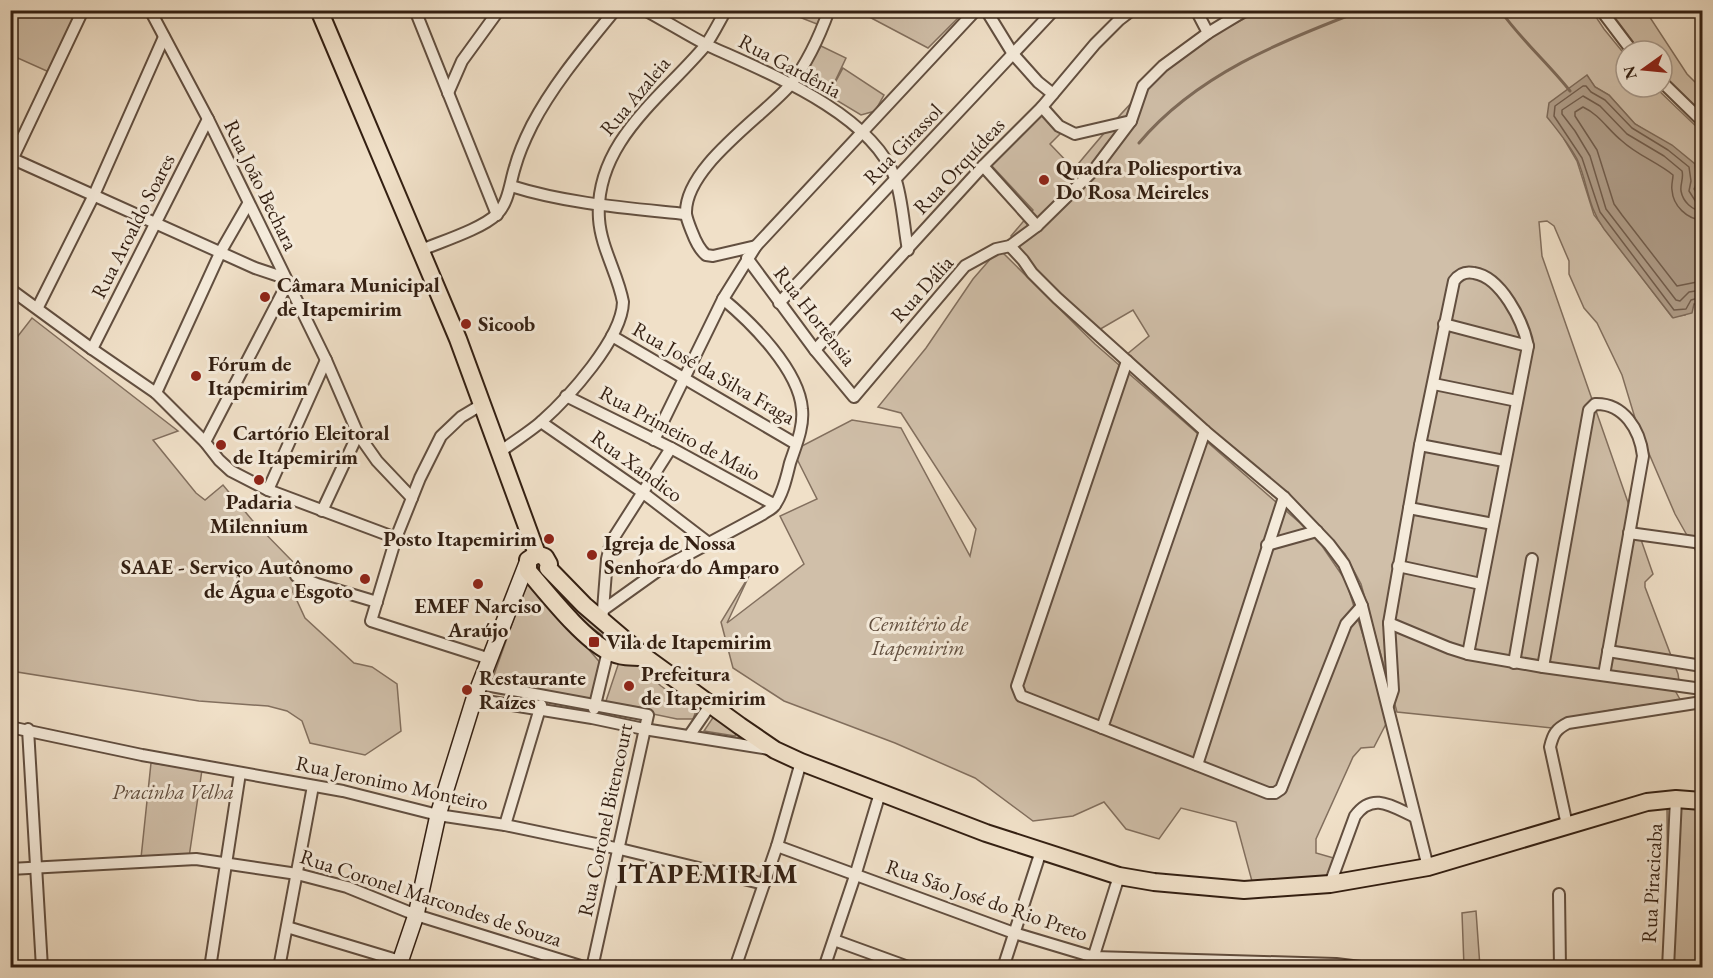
<svg xmlns="http://www.w3.org/2000/svg" width="1713" height="978" viewBox="0 0 1713 978" font-family="'EB Garamond',serif">
<style>
.green{fill:#d0bfa9;stroke:#826f5e;stroke-width:1.5}
.water{fill:#b09e8a;stroke:#7e6b5a;stroke-width:1.5}
.lines{fill:none;stroke-linecap:round;stroke-linejoin:round}
.shore{stroke:#725e4e;stroke-width:1.5}
.stream{stroke:#7e6b5a;stroke-width:3}
.minor-casing{stroke:#624f40;stroke-width:14}
.secondary-casing{stroke:#331f12;stroke-width:18}
.primary-casing{stroke:#331f12;stroke-width:20}
.minor{stroke:#f5ebdb;stroke-width:10}
.secondary{stroke:#f5ebdb;stroke-width:15}
.primary{stroke:#f0e0c8;stroke-width:16}
.poi-dot{fill:#8f2418;stroke:#f5ebdb;stroke-width:2}
.labels{text-anchor:middle;stroke-width:6;stroke-linejoin:round;paint-order:stroke}
.street-label{font-size:21px;fill:#331f12;stroke:#f5ebdb}
.poi-label{font-size:21px;font-weight:bold;fill:#331f12;stroke:#f5ebdb;text-anchor:start}
.park-label{font-size:21px;font-style:italic;fill:#624f3f;stroke:#f5ebdb}
.district-label{font-size:27px;font-weight:bold;letter-spacing:1.5px;fill:#331f12;stroke:#f5ebdb}
</style>
<rect width="100%" height="100%" fill="#f0e0c8"/>
<filter id="stains"><feTurbulence type="fractalNoise" baseFrequency=".00333" numOctaves="4"/><feColorMatrix values="0 0 0 0 .2 0 0 0 0 .09 0 0 0 0 .02 0 0 0 .5 -.17"/></filter>
<radialGradient id="worn" r=".72"><stop offset=".6" stop-color="#630" stop-opacity="0"/><stop offset="1" stop-color="#630" stop-opacity=".3"/></radialGradient>
<g class="green">
<polygon points="11,11 78,11 49,72 11,55"/>
<polygon points="784,11 833,11 827,28"/>
<polygon points="858,11 965,11 928,48"/>
<path d="M1259,11h333l12,18 22,27v31h29l47,45v69l-53,-68 -14,-9 -26,-29 -14,-8 -8,-11 -23,63 13,22 17,54 78,102 13,-2 9,-11 8,-1v259l-27,-48 -37,-86 -16,-53 -25,-52 -13,-15 -15,-34v-13l-15,-35 -7,-5 -8,1 3,34 111,318 -8,8v5l33,87 1,7 -6,6 8,14c-39,4 -93,9 -129,27l-155,-16 -36,-128 -16,-30 -24,-26 -195,-173 23,-19 -16,-26 -36,21 -57,-57 -27,-32 -2,-6 22,-26 -42,-45 51,-51 19,19 -11,11 24,25c37,-45 78,-94 128,-126 18,-12 38,-22 57,-32z"/>
<polygon points="1610,11 1648,11 1649,16 1687,74 1702,89 1702,113 1662,74 1662,51 1640,51"/>
<polygon points="821,46 846,58 829,94 843,68 884,95 875,111 861,115 828,95 826,98 800,83"/>
<polygon points="999,249 1095,344 1300,523 1322,546 1346,581 1370,658 1387,722 1374,747 1361,748 1353,757 1316,839 1316,853 1337,859 1325,882 1253,885 1236,822 1181,808 1159,839 1126,829 1104,802 1073,816 1033,821 975,778 895,743 784,701 733,668 721,622 749,576 727,623 804,564 780,516 817,499 797,459 800,447 852,420 901,428 970,556 976,529 901,413 878,407 926,348 973,279"/>
<polygon points="32,318 178,431 153,440 196,493 205,500 223,485 252,520 295,564 293,592 305,618 354,663 372,667 397,684 401,731 365,755 310,743 302,721 287,711 268,706 199,701 11,671 11,345"/>
<polygon points="528,579 603,666 593,703 490,686"/>
<path d="M548,580c24,27 46,46 76,65v4c-29,-17 -57,-38 -78,-66z"/>
<polygon points="619,662 639,666 661,686 696,711 693,719 677,719 605,704"/>
<polygon points="714,716 737,732 735,736 704,731"/>
<polygon points="151,763 202,770 189,857 141,858"/>
<polygon points="1702,802 1702,967 1665,968 1668,922 1667,807"/>
<polygon points="1476,911 1480,967 1464,967 1462,913"/>
</g>
<path class="water" d="M1587,75l8,12 14,8 26,29 37,21 23,19 2,19 -3,6 8,12v102l-8,1 -2,9 -19,5 -69,-89c-17,-23 -16,-46 -27,-70 -8,-15 -19,-28 -30,-42l2,-14z"/>
<g class="lines">
<g class="shore">
<polyline points="1702,203 1696,202 1689,191 1691,181 1689,167 1668,150 1632,128 1605,100 1591,92 1586,86 1583,86 1555,106 1554,116 1582,158 1600,212 1674,310 1686,309 1691,300 1702,297"/>
<path d="M1702,211c-10,-1 -19,-9 -21,-20 -1,-7 3,-13 1,-20l-18,-15 -37,-22 -27,-28 -17,-10 -21,14v4l13,17 15,25 16,53 70,91 4,1 9,-9 13,-2"/>
<path d="M1702,220c-15,-1 -29,-14 -30,-30 -1,-5 1,-10 1,-15 -16,-13 -36,-20 -51,-34 -14,-11 -22,-26 -39,-34l-8,5v4l22,34 17,54 8,11 55,71 25,-5"/>
</g>
<g class="stream">
<path d="M1500,10c21,30 48,53 70,81"/>
<path d="M1139,143c57,-68 142,-102 224,-133"/>
</g>
<defs>
<g id="minor">
<polyline points="150,10 208,119 326,360 358,434 377,461 412,498"/>
<polyline points="415,10 497,215"/>
<path d="M645,10c22,12 43,25 64,36 59,27 162,67 186,132 7,18 9,51 13,72"/>
<polyline points="986,10 1013,54 1038,82 1053,94"/>
<polyline points="1196,10 1208,33"/>
<polyline points="1601,10 1632,51"/>
<polyline points="1662,82 1702,121"/>
<polyline points="448,93 462,61 499,10"/>
<polyline points="1042,107 1059,126 1075,134 1131,121"/>
<polyline points="13,159 255,268 285,278"/>
<polyline points="10,164 83,10"/>
<polyline points="983,166 1037,226"/>
<path d="M511,186c57,18 117,22 175,28"/>
<path d="M756,246l-43,10 -7,-1c-6,-5 -11,-15 -14,-23 -2,-5 -5,-12 -6,-18 -2,-47 77,-97 105,-130 16,-21 29,-49 38,-74"/>
<polyline points="1010,246 1023,260 1032,273 1057,298 1205,431 1284,497 1329,544 1344,564 1362,606 1428,867"/>
<path d="M419,251c21,-9 63,-22 78,-37 12,-12 13,-32 18,-47 4,-15 10,-28 17,-42 22,-42 53,-78 83,-115"/>
<polyline points="747,258 815,350 854,397 965,266 996,249 1010,246 1037,226 1094,170 1131,121 1143,86 1163,66 1208,33 1246,10"/>
<polyline points="10,289 92,349 156,393 205,442 219,460 231,471 268,490 396,538"/>
<polyline points="779,303 1054,10"/>
<polyline points="38,307 94,195 164,37"/>
<polyline points="1444,324 1528,346"/>
<polyline points="612,336 796,444"/>
<polyline points="92,349 208,119"/>
<polyline points="815,350 983,166 1042,107 1095,44 1119,20 1132,10"/>
<polyline points="1127,361 1017,686 1021,696 1268,793 1275,793 1281,789 1346,624 1362,606"/>
<polyline points="1434,384 1517,401"/>
<polyline points="156,393 221,251 248,204"/>
<polyline points="566,396 671,448 775,505"/>
<polyline points="481,405 461,417 441,436 420,478 396,538 371,621 490,659"/>
<polyline points="541,422 642,492 710,544"/>
<polyline points="654,440 723,299 756,246 976,10"/>
<polyline points="205,442 287,284"/>
<polyline points="1420,445 1504,461"/>
<path d="M500,452c13,-10 28,-19 41,-30 27,-24 81,-83 82,-120 -5,-28 -22,-54 -24,-83 -5,-76 62,-121 106,-173 8,-11 14,-24 21,-36"/>
<polyline points="268,490 326,360"/>
<polyline points="1409,508 1493,524"/>
<polyline points="322,511 358,434"/>
<polyline points="1629,533 1702,543"/>
<polyline points="1267,545 1317,531"/>
<polyline points="1398,566 1481,584"/>
<polyline points="296,576 317,584 377,602"/>
<polyline points="603,610 607,559 611,542 671,448"/>
<path d="M602,621l1,-11 56,-40 104,-56c4,-3 9,-5 11,-8 9,-11 13,-31 16,-43 6,-18 14,-36 12,-54 -3,-39 -50,-86 -79,-110"/>
<polyline points="1389,623 1449,648 1468,654 1543,667 1702,689"/>
<polyline points="1608,651 1702,666"/>
<polyline points="1514,663 1532,559"/>
<path d="M1543,667l46,-257 6,-6c29,-1 45,26 48,52l-39,219"/>
<polyline points="480,684 648,715 592,968"/>
<polyline points="474,699 592,718 644,729 769,749"/>
<path d="M1388,705l5,-15 -4,-67 31,-178 34,-164c5,-7 11,-10 20,-8 27,4 49,48 54,73l-60,308"/>
<polyline points="594,709 608,651"/>
<polyline points="10,727 142,755 343,791 438,815 505,825 620,849 764,884"/>
<polyline points="1102,728 1205,431"/>
<polyline points="28,729 42,968"/>
<polyline points="689,736 711,704"/>
<polyline points="1197,765 1284,497"/>
<polyline points="505,825 541,705"/>
<path d="M1567,825l-17,-78c3,-13 6,-18 18,-24l134,-21"/>
<polyline points="777,846 1014,933 1094,957 1336,964 1369,968"/>
<polyline points="10,869 196,859 297,874 347,887 416,915 587,968"/>
<path d="M1330,884l25,-68c18,-25 38,-9 60,1"/>
<polyline points="1559,894 1560,968"/>
<polyline points="287,927 400,961"/>
<polyline points="834,940 911,968"/>
<polyline points="210,968 240,773"/>
<polyline points="279,968 313,786"/>
<polyline points="735,968 777,846 801,762"/>
<polyline points="824,968 855,876 880,793"/>
<polyline points="1003,968 1041,851"/>
<polyline points="1090,968 1119,876"/>
<polyline points="1668,968 1676,799"/>
</g>
<polyline id="secondary" points="398,968 416,915 438,815 474,699 527,563"/>
<g id="primary">
<polyline points="319,10 458,339 537,554 545,557 549,564 548,568 584,605 645,657 740,726 775,750 801,762 986,833 1119,876 1154,882 1244,890 1330,884 1428,867 1647,802 1676,799 1702,801"/>
<path d="M537,554l-9,6v11c20,23 54,67 80,80 12,6 24,6 37,6"/>
</g>
</defs>
<use href="#minor" class="minor-casing"/>
<use href="#secondary" class="secondary-casing"/>
<use href="#primary" class="primary-casing"/>
<use href="#minor" class="minor"/>
<use href="#secondary" class="secondary"/>
<use href="#primary" class="primary"/>
</g>
<g class="poi-dot">
<circle cx="1044" cy="180" r="6"/>
<circle cx="265" cy="297" r="6"/>
<circle cx="466" cy="324" r="6"/>
<circle cx="196" cy="376" r="6"/>
<circle cx="221" cy="445" r="6"/>
<circle cx="259" cy="480" r="6"/>
<circle cx="549" cy="539" r="6"/>
<circle cx="592" cy="555" r="6"/>
<circle cx="365" cy="579" r="6"/>
<circle cx="478" cy="584" r="6"/>
<rect x="588" y="636" width="12" height="12" rx="3"/>
<circle cx="629" cy="686" r="6"/>
<circle cx="467" cy="690" r="6"/>
</g>
<g class="labels">
<g class="street-label">
<text transform="translate(790 66) rotate(28)" y="7">Rua Gardênia</text>
<text transform="translate(635 96) rotate(-50)" y="7">Rua Azaleia</text>
<text transform="translate(903 144) rotate(-46)" y="7">Rua Girassol</text>
<text transform="translate(959 166) rotate(-47)" y="7">Rua Orquídeas</text>
<text transform="translate(261 185) rotate(64)" y="7">Rua João Bechara</text>
<text transform="translate(133 226) rotate(-63)" y="7">Rua Aroaldo Soares</text>
<text transform="translate(922 289) rotate(-48)" y="7">Rua Dália</text>
<text transform="translate(815 316) rotate(52)" y="7">Rua Hortênsia</text>
<text transform="translate(714 373) rotate(30)" y="7">Rua José da Silva Fraga</text>
<text transform="translate(680 433) rotate(28)" y="7">Rua Primeiro de Maio</text>
<text transform="translate(637 466) rotate(36)" y="7">Rua Xandico</text>
<text transform="translate(392 783) rotate(12)" y="7">Rua Jeronimo Monteiro</text>
<text transform="translate(605 820) rotate(-78)" y="7">Rua Coronel Bitencourt</text>
<text transform="translate(1652 883) rotate(-87)" y="7">Rua Piracicaba</text>
<text transform="translate(431 898) rotate(18)" y="7">Rua Coronel Marcondes de Souza</text>
<text transform="translate(987 900) rotate(19)" y="7">Rua São José do Rio Preto</text>
</g>
<g class="poi-label">
<text x="1056" y="175">Quadra Poliesportiva<tspan x="1056" dy="24">Do Rosa Meireles</tspan></text>
<text x="277" y="292">Câmara Municipal<tspan x="277" dy="24">de Itapemirim</tspan></text>
<text x="478" y="331">Sicoob</text>
<text x="208" y="371">Fórum de<tspan x="208" dy="24">Itapemirim</tspan></text>
<text x="233" y="440">Cartório Eleitoral<tspan x="233" dy="24">de Itapemirim</tspan></text>
<text x="259" y="509" text-anchor="middle">Padaria<tspan x="259" dy="24">Milennium</tspan></text>
<text x="537" y="546" text-anchor="end">Posto Itapemirim</text>
<text x="604" y="550">Igreja de Nossa<tspan x="604" dy="24">Senhora do Amparo</tspan></text>
<text x="353" y="574" text-anchor="end">SAAE - Serviço Autônomo<tspan x="353" dy="24">de Água e Esgoto</tspan></text>
<text x="478" y="613" text-anchor="middle">EMEF Narciso<tspan x="478" dy="24">Araújo</tspan></text>
<text x="606" y="649">Vila de Itapemirim</text>
<text x="641" y="681">Prefeitura<tspan x="641" dy="24">de Itapemirim</tspan></text>
<text x="479" y="685">Restaurante<tspan x="479" dy="24">Raízes</tspan></text>
</g>
<g class="park-label">
<text x="918" y="631">Cemitério de<tspan x="918" dy="24">Itapemirim</tspan></text>
<text x="173" y="799">Pracinha Velha</text>
</g>
<g class="district-label">
<text x="708" y="883">ITAPEMIRIM</text>
</g>
</g>
<rect width="1713" height="978" fill="none" stroke="#f0e0c8" stroke-width="36"/>
<rect x="12" y="12" width="1689" height="954" fill="none" stroke="#331f12" stroke-width="3"/>
<rect x="18" y="18" width="1677" height="942" fill="none" stroke="#331f12" stroke-width="1.5"/>
<g transform="translate(1644 69) rotate(255)"><circle r="28" fill="#f5ebdb" stroke="#a7998b" stroke-width="1.5"/>
<path d="M0-4.5L10 22L0 15L-10 22Z" fill="#8f2418"/>
<text y="-9" font-size="16" font-weight="bold" text-anchor="middle" fill="#331f12">N</text>
</g>
<rect width="100%" height="100%" filter="url(#stains)"/>
<rect width="100%" height="100%" fill="url(#worn)"/>
</svg>
